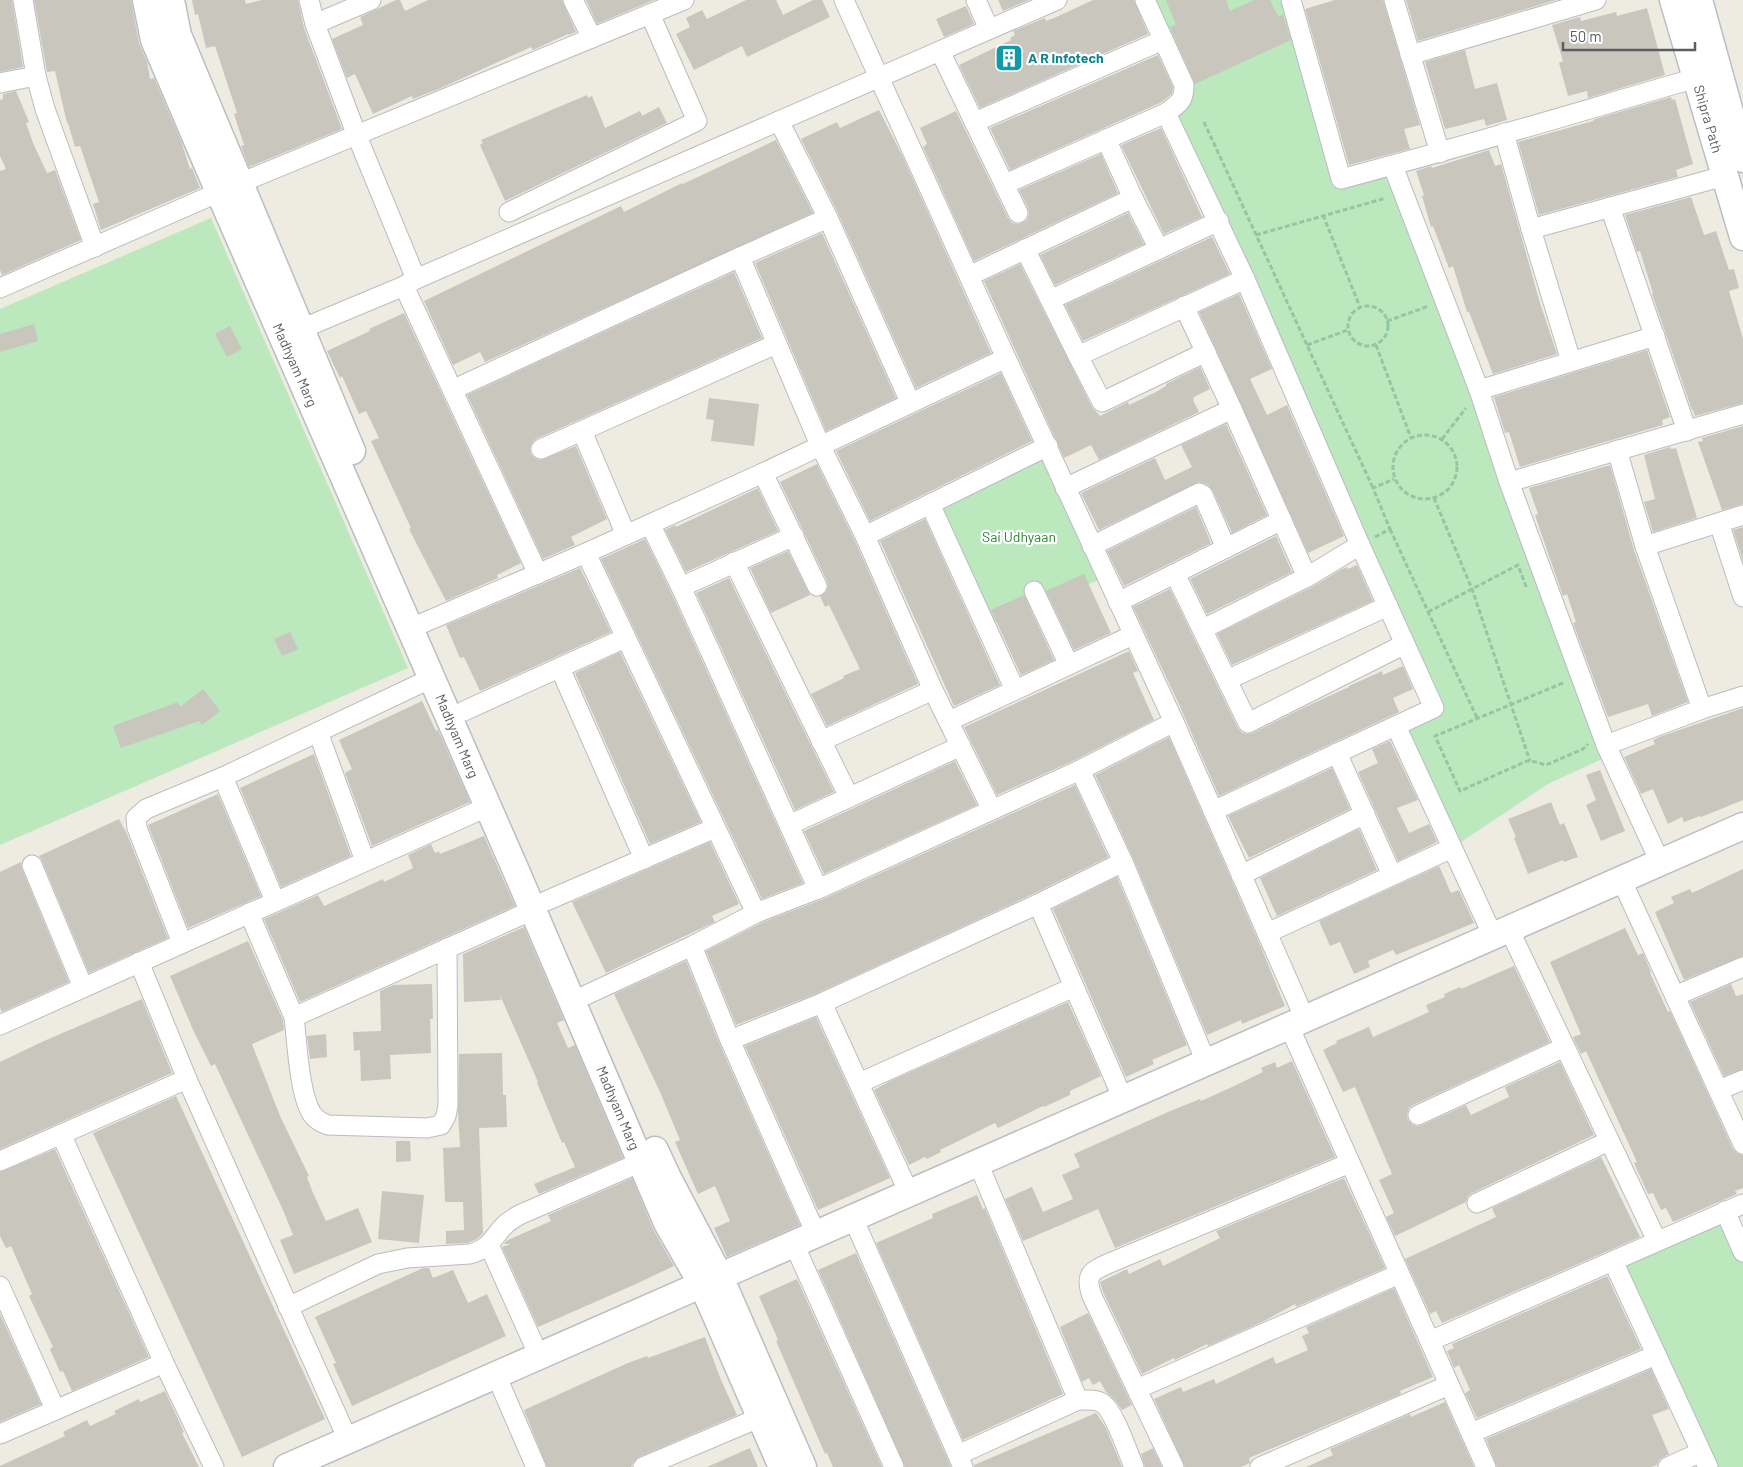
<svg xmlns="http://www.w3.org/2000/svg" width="1743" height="1467" viewBox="0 0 1743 1467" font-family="Barlow,sans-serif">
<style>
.green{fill:#bbe8bd}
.building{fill:#c9c6be}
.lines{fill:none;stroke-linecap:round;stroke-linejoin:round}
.street-casing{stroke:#b9bcc2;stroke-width:21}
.secondary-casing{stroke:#babdc4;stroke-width:29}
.path{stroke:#92c7a4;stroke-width:3;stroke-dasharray:5 2.5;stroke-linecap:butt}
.street{stroke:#fff;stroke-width:19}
.secondary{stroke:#fff;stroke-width:26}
.labels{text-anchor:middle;stroke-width:4.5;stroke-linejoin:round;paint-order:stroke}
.culture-label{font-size:14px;font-weight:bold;fill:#0d838f;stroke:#fff;text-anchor:start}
.street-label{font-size:14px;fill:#5a5e64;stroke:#fff}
.park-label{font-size:14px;fill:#2c8234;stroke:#fff}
</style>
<rect width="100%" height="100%" fill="#eeece1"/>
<g class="green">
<polygon points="1145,0 1288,0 1341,179 1393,166 1602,759 1548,784 1452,848 1396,726 1434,708 1169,112 1190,103"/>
<polygon points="211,218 408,668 0,845 0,309"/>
<polygon points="1048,446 1106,577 988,625 933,502"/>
<polygon points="1725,1211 1743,1253 1743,1467 1708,1467 1613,1261"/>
</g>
<g class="building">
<polygon points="0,0 12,0 23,67 0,72"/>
<polygon points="34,0 131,0 139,43 147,62 150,79 154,78 181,141 190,169 192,168 200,188 101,230 93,204 99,202 80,146 75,147 68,123 67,123 55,71 47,72"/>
<polygon points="192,0 245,0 246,4 262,0 298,0 304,28 342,129 249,167 241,146 244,145 234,114 237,113 215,46 206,48 198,14 195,15"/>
<polygon points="396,0 400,0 405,11 428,0 562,0 576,32 568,35 568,34 533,50 531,47 441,88 413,99 412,96 373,114 355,74 347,78 332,39 363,25 360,17"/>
<polygon points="586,0 654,0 597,24"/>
<polygon points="746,0 776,0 783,15 813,0 822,0 830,17 747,57 742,46 694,70 676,34 690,27 686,18 702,10 707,19"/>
<polygon points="998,0 1029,0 1003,11"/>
<polygon points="1093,0 1134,0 1148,34 980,108 959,65 1011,40 1010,38 1015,35 1013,31 1045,18 1046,21 1054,18"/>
<polygon points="1166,0 1226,0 1230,11 1254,0 1270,0 1278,16 1283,15 1291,40 1195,84 1170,27 1176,25"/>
<polygon points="1335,0 1383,0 1420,125 1404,129 1410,149 1349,165 1305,9"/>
<polygon points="1406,0 1556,0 1418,41"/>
<polygon points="966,6 974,24 944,37 936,19"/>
<polygon points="1647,8 1665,75 1588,98 1587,91 1568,96 1559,63 1563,61 1552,25 1580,17 1581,21 1616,12 1617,16"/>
<polygon points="1465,50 1475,89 1497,83 1507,120 1486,126 1484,119 1446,129 1444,126 1425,62"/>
<polygon points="1158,55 1173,87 1172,94 1167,98 1160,103 1010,170 990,128"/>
<polygon points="16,91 29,122 26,123 33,143 47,173 55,170 81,240 2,275 0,270 0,171 6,169 0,156 0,100 3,99 3,94"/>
<polygon points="587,95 588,98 592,96 605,128 640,111 642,116 659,107 667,123 505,201 480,145 483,143 481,140"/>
<polygon points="1671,97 1672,100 1675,99 1693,164 1676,170 1678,177 1539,215 1518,142 1593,121 1595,119"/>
<polygon points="879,110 903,157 991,353 916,388 838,213 801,139 837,122 840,128"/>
<polygon points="956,111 1008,218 1012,223 1018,224 1022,223 1027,220 1029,214 1028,208 1019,190 1101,154 1118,193 974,261 923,147 927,144 920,128"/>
<polygon points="1161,128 1202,217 1164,234 1121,145"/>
<polygon points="776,140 813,213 485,362 480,352 453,365 424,301 621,206 624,212 682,183 683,184"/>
<polygon points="1489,150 1495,166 1501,164 1540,303 1557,354 1493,374 1469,312 1467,312 1453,266 1449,268 1433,226 1431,227 1422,196 1424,195 1416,171 1431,166 1432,168"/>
<polygon points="1691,197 1704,235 1716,231 1729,270 1734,269 1739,288 1729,291 1743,339 1743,403 1695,416 1693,410 1692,410 1652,294 1653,293 1640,251 1637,252 1625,215"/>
<polygon points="1128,213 1144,244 1055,285 1040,255"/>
<polygon points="822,233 896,398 826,431 755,263"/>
<polygon points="1212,237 1230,274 1083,341 1065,305"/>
<polygon points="1020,264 1092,407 1100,416 1128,402 1129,405 1156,392 1166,386 1166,384 1200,367 1210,389 1194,397 1193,400 1199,412 1099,460 1091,445 1064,458 984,281"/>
<polygon points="734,272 762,338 536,439 532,443 530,448 531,454 535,458 540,460 576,446 607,519 571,537 575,545 543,559 467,395"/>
<polygon points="1239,294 1272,369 1250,379 1267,415 1287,405 1344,536 1308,553 1199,312"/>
<polygon points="404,313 521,563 497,575 498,578 446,601 409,529 411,528 371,441 379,438 366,411 359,414 342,376 340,378 327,351 370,331 369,329"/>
<polygon points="34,324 38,341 0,352 0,334"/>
<polygon points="230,326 242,349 227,357 215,334"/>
<polygon points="1647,350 1670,417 1662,420 1663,425 1520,467 1509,432 1505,433 1494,397"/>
<polygon points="1001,373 1032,441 870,521 836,451"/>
<polygon points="709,398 759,404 754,446 711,441 714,420 706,419"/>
<polygon points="1226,424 1267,515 1232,533 1213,491 1208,485 1199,482 1099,530 1081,493 1155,458 1165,480 1192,467 1181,445"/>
<polygon points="1743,426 1743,504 1722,510 1698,442 1703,441 1702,438"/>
<polygon points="1670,447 1671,449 1676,448 1697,518 1653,532 1644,502 1655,499 1644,455"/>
<polygon points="817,464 855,541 918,684 827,726 811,694 844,678 843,676 860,669 829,605 825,607 820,596 826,592 828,586 827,581 780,482"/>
<polygon points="1610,465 1634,550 1688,702 1652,716 1648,704 1608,717 1573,623 1576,622 1567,594 1563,596 1540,530 1535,515 1538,514 1529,488"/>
<polygon points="758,488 778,531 686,572 665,530 675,525 676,527"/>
<polygon points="1196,507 1211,543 1124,586 1107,551"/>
<polygon points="925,519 1000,685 954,706 880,541"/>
<polygon points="1743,527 1743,561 1733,530"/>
<polygon points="1276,536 1292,572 1207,614 1190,579"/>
<polygon points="645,539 671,592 803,883 762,899 601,559"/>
<polygon points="788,551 810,595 771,613 750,568"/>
<polygon points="1357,565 1373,601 1232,665 1217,634 1312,587 1342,569 1347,567 1348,569"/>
<polygon points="580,568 611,632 480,691 464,657 460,658 446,625"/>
<polygon points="1084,574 1111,633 1074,650 1046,591"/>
<polygon points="729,578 834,792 795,810 696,593"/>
<polygon points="1170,589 1238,728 1242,733 1248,734 1253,733 1305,707 1349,687 1349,686 1382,671 1383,675 1403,666 1413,689 1393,698 1399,712 1219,796 1178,702 1133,607"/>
<polygon points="1024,595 1054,660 1021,675 991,610"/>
<polygon points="290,632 298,649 282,656 274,639"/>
<polygon points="1129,651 1138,671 1133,673 1154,720 1075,760 997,795 964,727"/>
<polygon points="620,652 701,822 650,844 575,673"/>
<polygon points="203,689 220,711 202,725 199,721 121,748 113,726 178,702 180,707"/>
<polygon points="422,701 436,731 438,730 470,802 372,846 345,773 352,769 339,740"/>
<polygon points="1743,708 1743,800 1701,817 1700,816 1684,822 1682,817 1668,824 1653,789 1641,794 1624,757 1655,744 1653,740 1659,737"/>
<polygon points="1169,737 1261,947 1285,1006 1242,1024 1241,1020 1207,1035 1133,858 1095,775"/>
<polygon points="1390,741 1418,800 1397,808 1409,833 1429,824 1437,842 1398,861 1358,772 1378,763 1372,749"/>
<polygon points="314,754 351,856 281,887 240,788"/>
<polygon points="955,761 977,805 824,874 804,831"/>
<polygon points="1332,768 1350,809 1249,858 1228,816"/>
<polygon points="1600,770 1625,831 1601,841 1586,805 1596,800 1586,775"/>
<polygon points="1075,785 1108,857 1033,894 818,993 736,1025 706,951 761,923 823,899"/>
<polygon points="218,794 261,896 188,928 148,825"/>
<polygon points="1551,802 1560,825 1564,823 1578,857 1564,862 1563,860 1528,874 1514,838 1516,837 1508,819"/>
<polygon points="119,819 127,834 168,938 89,973 42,861 39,856"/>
<polygon points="1359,829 1377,870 1277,916 1260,878"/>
<polygon points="484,836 515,906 300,1002 264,919 318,895 324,906 383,879 384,882 413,868 408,855 431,844 435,853 439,851 440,854"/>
<polygon points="710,842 739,904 712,916 715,922 606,973 572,902"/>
<polygon points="21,862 22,869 69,982 2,1012 0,1008 0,872"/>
<polygon points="1439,866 1451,893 1459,890 1474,923 1396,955 1393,950 1368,961 1370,967 1354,974 1340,942 1330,946 1319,921"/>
<polygon points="1743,869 1743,956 1684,980 1655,912 1674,903 1671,897 1690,889 1692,893"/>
<polygon points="1117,877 1187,1045 1152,1060 1154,1064 1126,1077 1053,909"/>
<polygon points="524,927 564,1020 557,1023 568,1048 575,1045 623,1158 539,1194 534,1184 575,1167 564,1142 562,1143 537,1083 538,1082 500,995 501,1000 464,1002 463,954"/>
<polygon points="1625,928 1638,955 1643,953 1651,972 1650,973 1668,1012 1670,1011 1733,1149 1737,1153 1743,1155 1743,1188 1735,1191 1737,1194 1673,1222 1666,1208 1661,1210 1653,1193 1648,1194 1634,1163 1637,1162 1586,1051 1581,1054 1575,1042 1573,1037 1581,1034 1550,962"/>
<polygon points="248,941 283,1020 284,1030 252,1044 280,1116 309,1176 307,1177 313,1193 326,1221 358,1208 372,1242 294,1274 280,1240 293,1235 283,1210 215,1064 211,1066 194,1032 170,976"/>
<polygon points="686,961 720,1045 800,1225 727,1257 714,1228 730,1221 715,1186 698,1194 675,1142 680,1140 660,1092 614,994"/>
<polygon points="1514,966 1550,1042 1413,1105 1409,1108 1407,1114 1408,1120 1412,1124 1417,1126 1422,1125 1466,1105 1471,1115 1509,1097 1505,1087 1560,1062 1594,1135 1472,1193 1468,1196 1466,1202 1395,1236 1386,1217 1394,1213 1379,1180 1392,1174 1355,1087 1343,1092 1323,1050 1337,1043 1336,1041 1369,1027 1373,1037 1409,1021 1429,1012 1426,1005 1445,997 1444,994 1460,987 1461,989"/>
<polygon points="432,984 433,1019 430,1019 431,1053 390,1055 391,1079 361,1081 360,1050 354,1051 353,1032 381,1031 380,991 393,985"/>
<polygon points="1731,984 1736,996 1743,994 1743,1069 1724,1076 1690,1002"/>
<polygon points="142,999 172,1073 0,1149 0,1062 44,1041"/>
<polygon points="1068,1002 1101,1076 1070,1091 1070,1095 1044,1107 1043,1106 998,1128 995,1123 940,1150 941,1152 927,1159 925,1157 909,1165 874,1090 890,1081"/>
<polygon points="816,1017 890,1178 818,1210 745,1046"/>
<polygon points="326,1034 327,1057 310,1059 307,1036"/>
<polygon points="502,1053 503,1095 506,1095 507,1127 479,1128 483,1233 477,1239 468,1243 446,1244 446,1231 464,1230 463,1202 445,1202 443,1148 460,1147 458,1112 459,1054"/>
<polygon points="1292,1061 1335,1157 1115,1248 1098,1209 1023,1241 1005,1199 1032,1187 1043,1212 1073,1199 1062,1175 1080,1167 1074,1154 1168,1112 1200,1099 1201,1101 1230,1088 1263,1072 1261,1068 1275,1062 1277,1068"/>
<polygon points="176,1096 325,1419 242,1457 93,1133"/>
<polygon points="396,1141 410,1141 411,1161 396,1162"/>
<polygon points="55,1149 149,1357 72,1391 63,1371 60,1372 50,1349 53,1347 29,1296 32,1294 11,1246 6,1248 0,1236 0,1172"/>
<polygon points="1601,1157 1640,1237 1442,1323 1436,1311 1430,1314 1405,1259 1496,1217 1492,1208"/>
<polygon points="632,1178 653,1229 674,1266 636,1284 538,1327 502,1247 511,1244 504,1244 506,1241 551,1221 548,1215"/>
<polygon points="1344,1178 1385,1268 1296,1307 1295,1304 1264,1321 1208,1346 1207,1344 1175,1360 1174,1358 1142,1374 1103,1292 1100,1282 1127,1269 1129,1274 1160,1259 1163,1266 1220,1238 1216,1231"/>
<polygon points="382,1191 424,1195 419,1243 378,1239"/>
<polygon points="977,1195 983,1209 985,1208 1063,1394 963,1440 876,1243 933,1218 932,1214"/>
<polygon points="856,1253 951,1467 905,1467 818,1270"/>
<polygon points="423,1268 429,1268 433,1278 453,1270 468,1303 487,1294 506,1336 352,1406 333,1364 336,1363 315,1317"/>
<polygon points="1607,1276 1641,1349 1477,1418 1465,1393 1470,1390 1459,1365 1454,1368 1447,1351 1454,1348 1452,1344"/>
<polygon points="797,1279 882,1467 833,1467 827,1453 825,1454 776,1341 778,1340 759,1296"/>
<polygon points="1394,1288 1433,1377 1400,1391 1401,1394 1249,1458 1250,1463 1241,1467 1185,1467 1154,1399 1181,1387 1183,1392 1214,1379 1216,1384 1273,1357 1276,1364 1308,1350 1302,1336 1309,1333 1306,1327"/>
<polygon points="1088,1313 1132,1405 1122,1410 1114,1399 1106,1392 1100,1381 1093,1385 1089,1378 1082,1382 1060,1327"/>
<polygon points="0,1314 41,1404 0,1422"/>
<polygon points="705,1337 721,1380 737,1415 639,1457 634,1461 631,1467 547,1467 524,1410 628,1363 647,1356 648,1358"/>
<polygon points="1651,1369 1669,1409 1652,1415 1669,1454 1659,1460 1657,1465 1651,1467 1497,1467 1486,1439"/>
<polygon points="165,1391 184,1432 182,1433 199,1467 0,1467 0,1466 65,1436 63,1432 87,1420 90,1426 116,1414 114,1411 139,1399 140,1402"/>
<polygon points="1445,1402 1474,1467 1306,1467 1333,1455 1330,1449 1410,1414 1411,1417"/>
<polygon points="1096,1413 1106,1428 1122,1467 974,1467 974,1465"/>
<polygon points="750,1448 758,1467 707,1467"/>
<polygon points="1153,1448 1162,1467 1145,1467 1141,1454"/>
</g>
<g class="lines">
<defs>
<g id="street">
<polyline points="23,0 36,76 45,109 95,247"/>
<polyline points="309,0 315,24 357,136 416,279"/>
<polyline points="573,0 592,38"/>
<polyline points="844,0 1006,358 1174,722 1305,1019"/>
<polyline points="976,0 989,29"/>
<path d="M1145,0l39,85c0,17 -5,18 -18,28l79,166 115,266 74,163 -221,103"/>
<path d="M1291,0l50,179c119,-31 237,-67 355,-101"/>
<polyline points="1394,0 1440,153"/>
<polyline points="315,24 371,0"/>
<polyline points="940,51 1018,213"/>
<polyline points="1410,55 1596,0"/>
<polyline points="0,83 36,76"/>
<polyline points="779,121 828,218 910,402"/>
<polyline points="975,122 1163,40"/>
<polyline points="1504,133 1531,229 1571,361"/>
<polyline points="1106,139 1133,198 1159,249"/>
<polyline points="1393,166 1479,390 1509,482 1606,745 1660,862"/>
<polyline points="1005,184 1166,113"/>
<polyline points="1610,207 1687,431"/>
<polyline points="509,212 697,121 650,14"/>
<polyline points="1531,229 1724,176"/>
<polyline points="1025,249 1078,356 1102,402 1206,352"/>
<polyline points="740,257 820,445 865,536 933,690 992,810"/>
<polyline points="969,276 1133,198"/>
<polyline points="404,286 538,574"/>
<polyline points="0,288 240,183 684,0"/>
<polyline points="1050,300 1219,221"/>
<polyline points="1184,306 1232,409 1307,577 1360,545"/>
<polyline points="301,329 404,286 416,279 1057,0"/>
<polyline points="1078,356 1245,279"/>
<polyline points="452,390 740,257 828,218"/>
<polyline points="1479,390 1655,336"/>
<polyline points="582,431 626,535"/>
<polyline points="541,449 776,344"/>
<polyline points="1617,450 1645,546 1702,709"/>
<polyline points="763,473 817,586"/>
<polyline points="1509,482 1743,414"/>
<polyline points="1065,488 1232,409"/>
<polyline points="930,504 1015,690"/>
<polyline points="1719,523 1743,597"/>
<polyline points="650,524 681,587 818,889"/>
<polyline points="865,536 1048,446"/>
<polyline points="1092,546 1199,493 1203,495 1226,548"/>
<polyline points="1645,546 1743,515"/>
<polyline points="586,553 756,913"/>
<polyline points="734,562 849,797"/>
<polyline points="1175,574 1248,723 1405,644"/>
<polyline points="681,587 794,536"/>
<polyline points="1034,591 1069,665"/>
<polyline points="1118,602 1282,520"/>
<polyline points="423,623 586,553 763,473 1006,358"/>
<polyline points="1203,629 1307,577"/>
<polyline points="560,668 644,859"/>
<polyline points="1227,680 1388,606"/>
<polyline points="464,711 625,638"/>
<polyline points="949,721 1133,635"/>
<polyline points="1396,726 1493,936"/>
<polyline points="318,732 365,861"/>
<polyline points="821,741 933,690"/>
<polyline points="1606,745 1702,709 1743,696"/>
<polyline points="1337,753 1392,875"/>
<polyline points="1080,770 1123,862 1206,1062"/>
<polyline points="223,777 275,901"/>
<polyline points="789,825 961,746"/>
<polyline points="32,865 83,987"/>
<polyline points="1241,875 1365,814"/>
<polyline points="1621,879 1743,1144"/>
<polyline points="546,901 715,828"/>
<polyline points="1038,904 1123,1099"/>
<polyline points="249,913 294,1017 533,910"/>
<polyline points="1509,929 1657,1241"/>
<polyline points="1267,933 1452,848"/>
<polyline points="182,943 137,828 136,818 146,809 223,777 432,678"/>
<polyline points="692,946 730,1040 816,1234"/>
<polyline points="139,962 187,1079 348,1440"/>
<polyline points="586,995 692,946 756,913 818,889 1080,770 1174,722"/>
<polyline points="1675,996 1743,967"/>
<polyline points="822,1003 909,1193"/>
<path d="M294,1017c3,24 5,77 18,97 4,6 10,9 16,11l99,3 14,-3 5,-9 2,-11 -1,-157"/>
<polyline points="0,1025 487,807"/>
<polyline points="1289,1026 1486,1467"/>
<polyline points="730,1040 822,1003 1038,904 1123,862"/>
<polyline points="859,1083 1074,987"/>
<polyline points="1719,1090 1743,1080"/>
<polyline points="1418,1115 1565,1047"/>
<polyline points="61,1134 164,1363 214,1467"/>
<polyline points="0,1161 187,1079"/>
<polyline points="978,1163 1078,1400"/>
<polyline points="1477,1203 1609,1141"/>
<polyline points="1725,1211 1743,1252"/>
<polyline points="853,1218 963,1467"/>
<polyline points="794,1244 894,1467"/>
<polyline points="489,1245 539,1356"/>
<polyline points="1613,1261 1708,1467"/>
<polyline points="0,1286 55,1409"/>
<path d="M288,1307l90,-43 29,-6 63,-4c23,-7 21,-16 36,-30 4,-4 9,-6 13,-9l122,-53"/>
<polyline points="1430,1341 1743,1204"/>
<polyline points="496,1375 536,1467"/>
<polyline points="1137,1389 1399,1274"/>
<polyline points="1471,1433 1656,1355"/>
<polyline points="0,1434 164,1363"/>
<path d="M958,1455l120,-55c7,0 18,-1 24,3 12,7 26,50 32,64"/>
<polyline points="643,1467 761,1417"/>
<path d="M1174,1467l-82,-171c-8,-23 0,-25 20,-34l238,-99"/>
<polyline points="1260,1467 1449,1385"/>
<polyline points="1668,1467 1701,1452"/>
</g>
<g id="secondary">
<polyline points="146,0 154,40 219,192 517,873 667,1223 702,1284 782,1467"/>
<polyline points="171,0 178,35 352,451"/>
<polyline points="1673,0 1743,237"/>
<polyline points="1699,0 1743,159"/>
<polyline points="655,1150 668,1178 720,1277 803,1467"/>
<polyline points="287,1467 1743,826"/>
</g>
</defs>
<use href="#street" class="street-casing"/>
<use href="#secondary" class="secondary-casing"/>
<g class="path">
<polyline points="1204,122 1373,488"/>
<polyline points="1323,215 1360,307"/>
<polyline points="1256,235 1386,198"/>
<circle cx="1368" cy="326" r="20"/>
<polyline points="1387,321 1429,306"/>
<polyline points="1307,345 1348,330"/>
<polyline points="1376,345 1411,438"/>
<circle cx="1425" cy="467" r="32"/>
<polyline points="1442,439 1466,408"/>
<polyline points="1434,498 1472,589 1530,761"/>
<polyline points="1390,529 1477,718"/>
<polyline points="1375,537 1390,529 1373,488 1394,479"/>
<polyline points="1428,612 1518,565 1527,589"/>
<polyline points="1563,683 1435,736 1460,791 1527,761 1536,762 1546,765 1583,749 1588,744"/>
</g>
<use href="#street" class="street"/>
<use href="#secondary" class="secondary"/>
</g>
<defs>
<symbol id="building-square" viewBox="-11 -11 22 22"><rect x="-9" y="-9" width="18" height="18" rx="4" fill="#0f9aa8" stroke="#fff"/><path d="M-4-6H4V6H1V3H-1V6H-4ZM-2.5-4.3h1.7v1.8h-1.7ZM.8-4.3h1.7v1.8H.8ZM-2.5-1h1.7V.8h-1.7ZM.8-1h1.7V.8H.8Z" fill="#fff"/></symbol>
</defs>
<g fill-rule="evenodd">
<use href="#building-square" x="993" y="42" width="32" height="32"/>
</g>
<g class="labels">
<g class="culture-label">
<text x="1028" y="63">A R Infotech</text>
</g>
<g class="street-label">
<text transform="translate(1708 119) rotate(74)" y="5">Shipra Path</text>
<text transform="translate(295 365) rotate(66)" y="5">Madhyam Marg</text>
<text transform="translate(457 736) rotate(67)" y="5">Madhyam Marg</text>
<text transform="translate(618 1108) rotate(67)" y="5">Madhyam Marg</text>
</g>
<g class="park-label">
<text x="1019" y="542">Sai Udhyaan</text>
</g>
</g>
<path d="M1563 42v8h132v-8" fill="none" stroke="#5a5e64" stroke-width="2.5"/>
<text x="1570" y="42" font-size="15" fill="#5a5e64" stroke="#ffffff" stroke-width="4" paint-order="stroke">50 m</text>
</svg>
